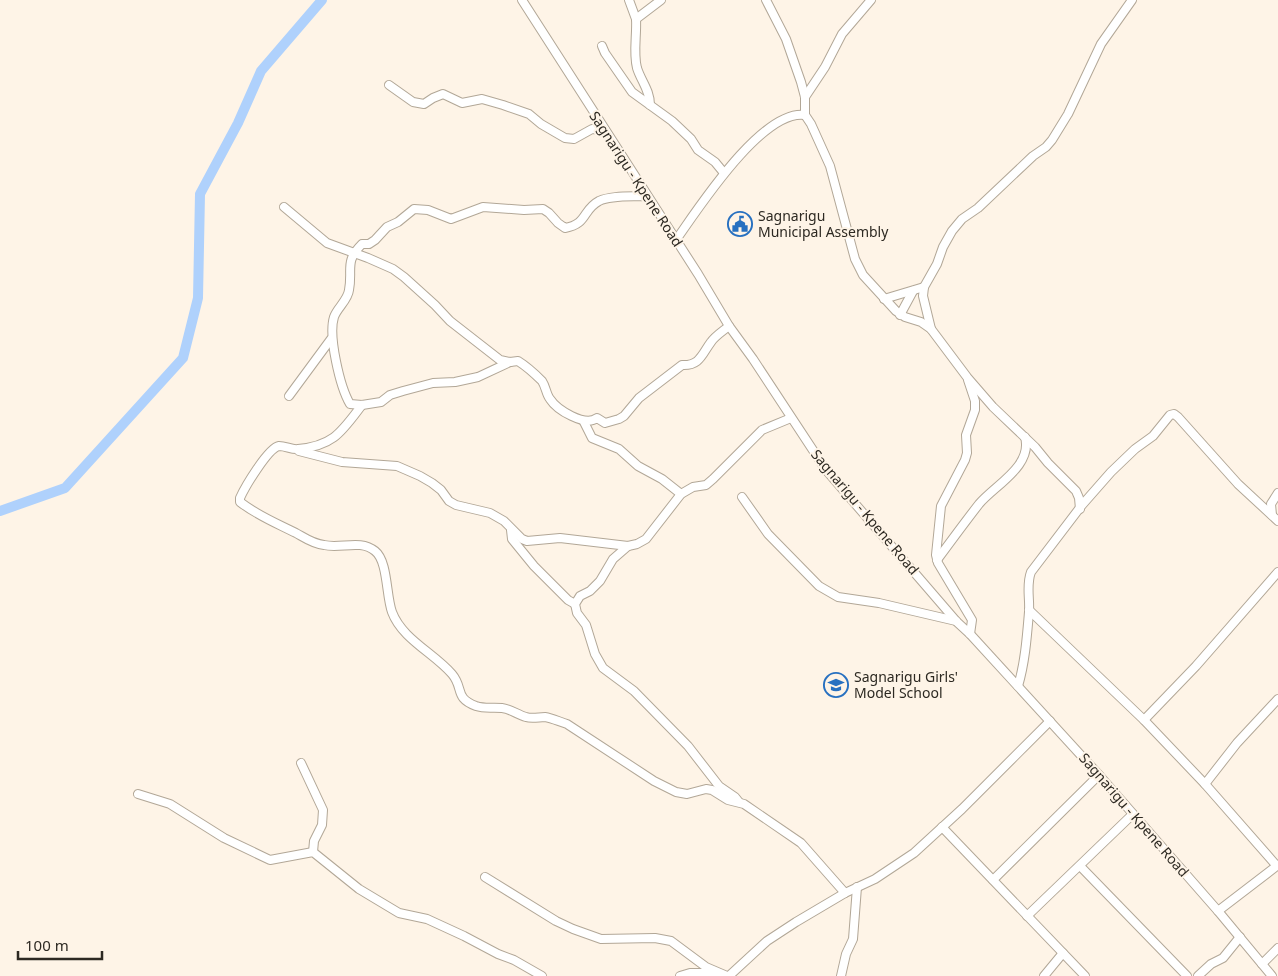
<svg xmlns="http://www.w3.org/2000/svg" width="1278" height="976" viewBox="0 0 1278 976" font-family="'Noto Sans',sans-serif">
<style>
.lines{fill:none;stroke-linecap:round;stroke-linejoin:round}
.river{stroke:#afd1fc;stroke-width:10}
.minor-casing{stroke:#b2a797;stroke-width:10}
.minor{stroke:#fff;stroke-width:8}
.labels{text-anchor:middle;stroke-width:4;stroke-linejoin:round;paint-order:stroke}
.street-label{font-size:14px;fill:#2d2922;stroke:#fef4e7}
.poi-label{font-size:14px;fill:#2d2922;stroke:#fef4e7;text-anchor:start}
</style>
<rect width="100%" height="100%" fill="#fef4e7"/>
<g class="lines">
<polyline class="river" points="0,511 65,488 183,358 198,298 200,194 238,123 261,71 322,0"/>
<defs>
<g id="minor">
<polyline points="522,0 698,274 729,326 753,359 826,470 957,622 970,634 1099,775 1218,911 1272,976"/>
<polyline points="629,0 636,19 661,0"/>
<polyline points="766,0 786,39 801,82 805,97 805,115 811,124 830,166 855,259 863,275 896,311 905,317 921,322 931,329 967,377 993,407 1035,447 1048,463 1076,491 1079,498 1080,509"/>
<path d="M636,19c1,16 -3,34 1,49 4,13 13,22 13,37"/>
<polyline points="602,46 605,53 632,92 672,121 691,139 698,150 715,162 724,173"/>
<polyline points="389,85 413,102 424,104 433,98 443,94 462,103 482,99 503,105 529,114 541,124 565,138 574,139 592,129 605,130"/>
<polyline points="805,97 825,67 842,34 871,0"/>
<path d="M647,196c-15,1 -35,-1 -48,5 -17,9 -11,23 -34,27l-7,-5 -9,-10 -6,-4 -19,1 -41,-3 -32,12 -23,-9 -14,-1 -16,13 -11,5 -12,13 -6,4h-7c-18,18 -9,25 -13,46 -1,10 -12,18 -15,27 -6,19 6,70 16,87l12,1 19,-3 9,-7 13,-4 30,-8 22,-1 23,-5 32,-15 8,-1c8,5 17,13 24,20 4,6 4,13 8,18 7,11 35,28 47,19l8,5 14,-4 5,-3 15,-18 43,-33c18,1 20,-11 29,-23 4,-6 12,-11 18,-16"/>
<polyline points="284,207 327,243 368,258 393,269 404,277 435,305 450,321 500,360 510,362"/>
<path d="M676,240c22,-31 86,-131 129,-125"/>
<polyline points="884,299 924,287"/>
<polyline points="900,315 913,291"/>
<polyline points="931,329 923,296 924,287 937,264 943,247 952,231 962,219 978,208 1033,156 1046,147 1052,140 1068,114 1101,44 1132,0"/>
<polyline points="968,380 975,401 975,410 966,435 967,453 965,460 941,506 936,555 938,563 972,620 970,634"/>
<polyline points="289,396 331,339"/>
<path d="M362,405c-20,26 -28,41 -64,44 -6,1 -12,-3 -19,-3 -11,2 -34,41 -39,52v4c18,14 36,21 56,31 9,5 17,11 28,12 17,4 36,-6 51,6 13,10 11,45 17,61 10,27 42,41 60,62 12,14 2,24 24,32 9,3 16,1 26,2 9,1 16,7 24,9 6,2 13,0 19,0 7,1 15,5 22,7l87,57 22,11 11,2 19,-5 6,1 16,10 16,4 57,39 44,50"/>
<polyline points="584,422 592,438 619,449 638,466 662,479 681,494"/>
<polyline points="299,451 342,462 397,466 420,476 432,483 441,490 449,501 456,505 490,513 504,521 522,539 527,541 560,538 628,546"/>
<polyline points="742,497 768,534 819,586 838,597 879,603 956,621"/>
<polyline points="1272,515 1271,504 1278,493"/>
<polyline points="511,530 512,539 534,566 568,600 575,604"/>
<path d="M937,560c14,-19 28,-38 42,-56 16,-19 54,-38 46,-67"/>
<polyline points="1029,610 1144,720 1205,784 1276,865"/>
<path d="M1018,686c7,-23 9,-50 11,-74 1,-14 -3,-27 2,-40l51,-67 29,-33 24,-23 18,-13 17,-21 4,-1 4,3 60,67 40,37"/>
<polyline points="1144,720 1196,666 1278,572"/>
<polyline points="301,763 323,810 322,825 314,841 313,852"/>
<polyline points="1205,784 1237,743 1278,699"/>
<polyline points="138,794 170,804 224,838 270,860 313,852 359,889 399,913 427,919 464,936 498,954 514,960 542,976"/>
<polyline points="739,802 735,797 719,786 688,746 634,691 603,668 595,654 586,625 577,613 575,604 580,596 590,591 600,581 613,559 628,546 637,544 646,539 681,494 693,487 706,485 713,479 762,430 791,418"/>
<polyline points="942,827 1085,976"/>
<polyline points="1080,866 1187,976"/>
<polyline points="485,877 556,921 573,929 601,939 655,938 671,941 706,967 727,976"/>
<polyline points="993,880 1099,775"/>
<polyline points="1218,911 1278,865"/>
<polyline points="1027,916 1133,814"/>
<polyline points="1262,964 1278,948"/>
<polyline points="680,976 690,973 715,973"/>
<polyline points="729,976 767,941 796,922 845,893 875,879 914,853 962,809 1050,721"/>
<polyline points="841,976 846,954 853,939 857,887"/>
<polyline points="1044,976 1063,953"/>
<polyline points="1198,976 1211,964 1223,958 1240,937"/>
</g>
</defs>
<use href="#minor" class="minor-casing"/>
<use href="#minor" class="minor"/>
</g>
<defs>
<symbol id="civic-ring" viewBox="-11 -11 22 22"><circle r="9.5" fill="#fef4e7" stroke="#2770c0" stroke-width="1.5"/><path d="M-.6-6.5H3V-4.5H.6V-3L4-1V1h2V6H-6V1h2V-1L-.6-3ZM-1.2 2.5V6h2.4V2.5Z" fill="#2770c0"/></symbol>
<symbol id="school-ring" viewBox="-11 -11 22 22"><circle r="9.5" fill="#fef4e7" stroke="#2770c0" stroke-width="1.5"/><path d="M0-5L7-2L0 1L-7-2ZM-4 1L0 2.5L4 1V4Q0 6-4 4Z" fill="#2770c0"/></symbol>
</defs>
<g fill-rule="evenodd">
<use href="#civic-ring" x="726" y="210" width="28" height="28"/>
<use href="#school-ring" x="822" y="671" width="28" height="28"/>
</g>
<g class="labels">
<g class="street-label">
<text transform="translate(636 179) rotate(57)" y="5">Sagnarigu - Kpene Road</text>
<text transform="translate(865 512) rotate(50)" y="5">Sagnarigu - Kpene Road</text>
<text transform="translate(1134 815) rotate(49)" y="5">Sagnarigu - Kpene Road</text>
</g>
<g class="poi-label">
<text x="758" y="221">Sagnarigu<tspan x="758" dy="16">Municipal Assembly</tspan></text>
<text x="854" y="682">Sagnarigu Girls'<tspan x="854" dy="16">Model School</tspan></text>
</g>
</g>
<path d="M18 951v8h84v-8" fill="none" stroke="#2d2922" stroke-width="2.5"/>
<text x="25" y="951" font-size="15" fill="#2d2922" stroke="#fef4e7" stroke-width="4" paint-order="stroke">100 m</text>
</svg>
